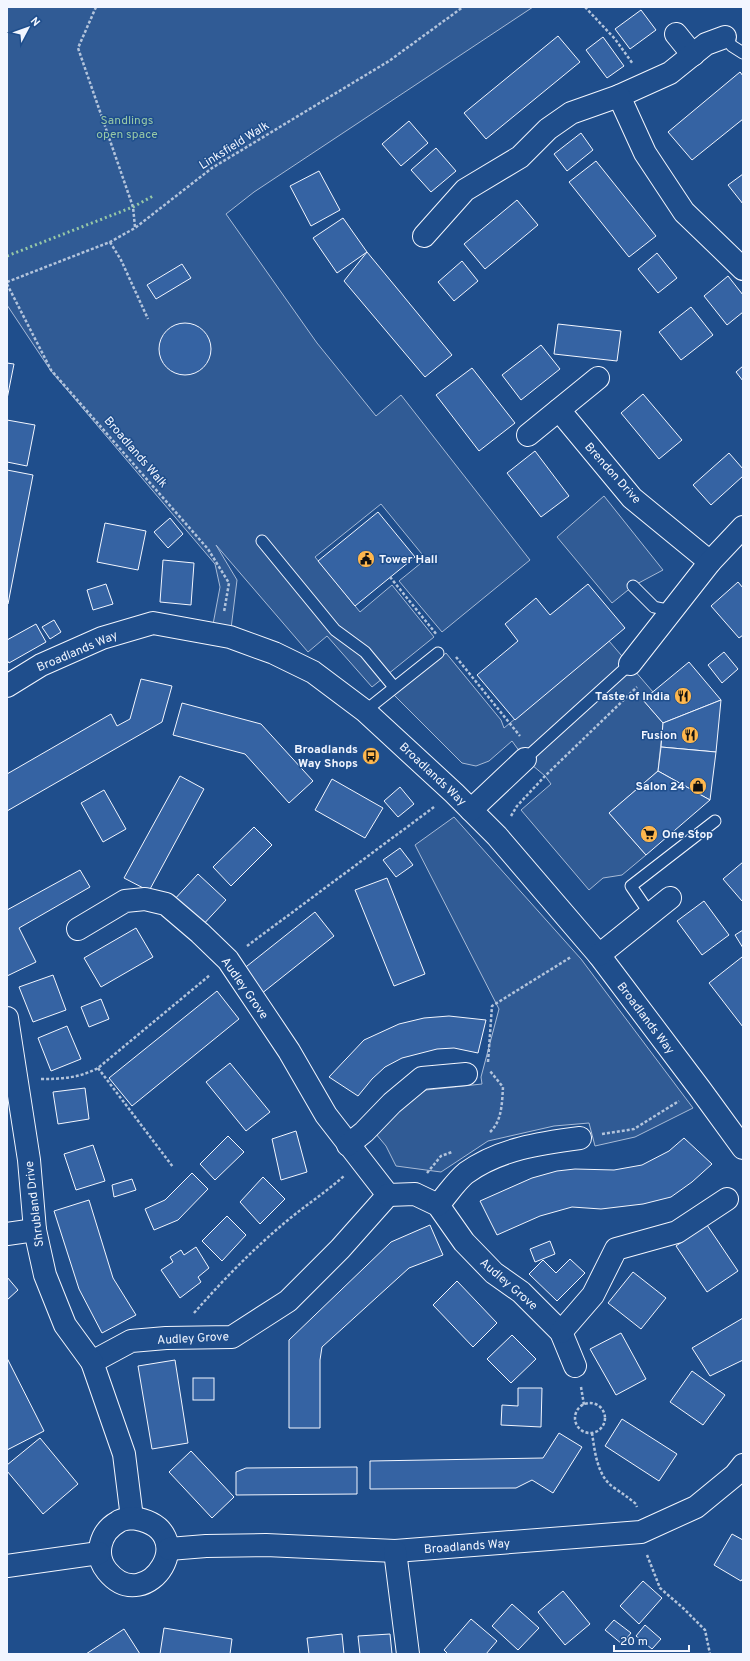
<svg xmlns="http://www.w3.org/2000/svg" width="750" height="1661" viewBox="0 0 750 1661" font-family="Overpass,sans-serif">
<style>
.built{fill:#305b95;stroke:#a8bbd7}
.building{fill:#3563a3;stroke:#f2f6ff}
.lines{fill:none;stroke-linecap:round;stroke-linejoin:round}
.lane-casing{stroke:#f2f6ff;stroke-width:13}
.street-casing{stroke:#f2f6ff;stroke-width:24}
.path{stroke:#b3c4dc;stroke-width:2.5;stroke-dasharray:3 2;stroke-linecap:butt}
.lane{stroke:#1f4e8c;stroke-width:11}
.street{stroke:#1f4e8c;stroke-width:22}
.hedge{stroke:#97c8a6;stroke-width:3;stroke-dasharray:2 3;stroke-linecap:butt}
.labels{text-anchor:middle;stroke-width:3;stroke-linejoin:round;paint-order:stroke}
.park-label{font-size:12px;fill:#97c8a6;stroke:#1f4e8c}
.street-label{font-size:12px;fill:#f2f6ff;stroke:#1f4e8c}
.poi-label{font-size:12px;font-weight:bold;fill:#f2f6ff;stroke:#1f4e8c;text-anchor:end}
</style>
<rect width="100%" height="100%" fill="#1f4e8c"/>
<g class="built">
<polygon points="7,7 533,7 254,192 226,214 317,343 376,416 401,395 530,560 442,632 399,581 426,559 381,504 315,557 360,612 392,585 434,637 372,687 327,636 308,652 216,545 237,580 230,637 211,635 220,587 215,564 51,371 7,305"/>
<polygon points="604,496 663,570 633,586 612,603 557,537"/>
<polygon points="609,641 653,692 643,700 663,723 658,771 609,813 646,855 622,875 603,878 589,890 521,810 551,784 545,776 525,759 512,741 489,761 476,766 462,763 394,695 446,653 501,720 504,728"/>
<polygon points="454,817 581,959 693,1108 635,1137 595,1146 589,1123 554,1126 488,1141 441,1172 396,1166 386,1146 376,1134 409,1101 426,1090 482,1084 481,1077 499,1009 415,845"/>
</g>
<g class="building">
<polygon points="641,10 656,30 630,49 615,29"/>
<polygon points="558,36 580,62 486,139 464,113"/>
<polygon points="603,37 624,66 607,78 586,50"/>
<polygon points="740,72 743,76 743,119 692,160 668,132"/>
<polygon points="409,121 428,143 401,166 382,144"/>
<polygon points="581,133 593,150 567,171 554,154"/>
<polygon points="436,148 456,171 431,192 411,170"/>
<polygon points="596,161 656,236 629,257 569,182"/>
<polygon points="319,171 340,210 311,226 290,186"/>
<polygon points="743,174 743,204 728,185"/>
<polygon points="517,200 538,225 485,269 464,244"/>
<polygon points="343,218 367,252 337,273 313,238"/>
<polygon points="367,252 452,355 425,377 344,281"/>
<polygon points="657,253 677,278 658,293 638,269"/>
<polygon points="462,261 478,281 454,301 438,282"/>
<polygon points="182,264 191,278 156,299 147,285"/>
<polygon points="728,276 743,295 743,312 727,325 704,296"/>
<polygon points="691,307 713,335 681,360 659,332"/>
<circle cx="185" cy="349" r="26"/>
<polygon points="558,324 621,331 617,361 554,354"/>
<polygon points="541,345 560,369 521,400 502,375"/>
<polygon points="7,363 14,364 7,399"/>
<polygon points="743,366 743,381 736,372"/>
<polygon points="472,368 515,423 479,451 436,395"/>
<polygon points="643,394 682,440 659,459 621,413"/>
<polygon points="7,420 35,425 27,466 7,462"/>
<polygon points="535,451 569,496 541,517 507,473"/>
<polygon points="729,453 743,469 743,476 711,505 693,485"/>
<polygon points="7,470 33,475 8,604 7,604"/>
<polygon points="378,512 415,557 355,606 318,561"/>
<polygon points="170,518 183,534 168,548 154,532"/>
<polygon points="105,523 146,531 138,570 97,562"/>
<polygon points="163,560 194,563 191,605 160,602"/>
<polygon points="738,582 743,588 743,635 739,638 711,606"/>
<polygon points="106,584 113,604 93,610 87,590"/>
<polygon points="588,584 625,628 515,720 477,675 518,641 505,624 536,598 550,615"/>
<polygon points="54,620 61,632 50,639 42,627"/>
<polygon points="36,624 46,642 9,663 7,660 7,640"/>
<polygon points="724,652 738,669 722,683 708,665"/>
<polygon points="689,662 721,700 663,723 643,700"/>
<polygon points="141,679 172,686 162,722 7,811 7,774 111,714 117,726 130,719"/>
<polygon points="721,700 716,752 661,747 663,723"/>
<polygon points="182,703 261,724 313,781 289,803 245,754 173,735"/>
<polygon points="661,747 716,752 710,800 658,771"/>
<polygon points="658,771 710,800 646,855 609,813"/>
<polygon points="180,776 204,789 149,891 124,878"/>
<polygon points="332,779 383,808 365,838 315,810"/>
<polygon points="400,787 414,804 398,817 384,801"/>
<polygon points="104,790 126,829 103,842 81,803"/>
<polygon points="254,827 272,845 231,886 213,867"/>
<polygon points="400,848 413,865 396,877 383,860"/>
<polygon points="743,862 743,900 742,901 723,879"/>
<polygon points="80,870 90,887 19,928 36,962 7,976 7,910"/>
<polygon points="198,874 226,900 200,928 172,902"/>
<polygon points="387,878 425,974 394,986 355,890"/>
<polygon points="704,901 729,935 702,955 677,921"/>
<polygon points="315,912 334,936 256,998 237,974"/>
<polygon points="136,928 153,957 101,987 84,958"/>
<polygon points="743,930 743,948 735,935"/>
<polygon points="742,957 743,958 743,1027 709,983"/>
<polygon points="53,975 66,1010 33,1022 19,987"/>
<polygon points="217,991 239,1019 132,1106 109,1078"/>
<polygon points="101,999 109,1019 89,1027 81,1007"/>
<polygon points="449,1016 486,1020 478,1053 454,1048 437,1049 402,1058 385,1067 372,1079 358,1096 329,1077 364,1040 399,1024 424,1018"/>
<polygon points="67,1026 81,1059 51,1071 38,1038"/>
<polygon points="230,1063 270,1112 246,1131 206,1082"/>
<polygon points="85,1088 89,1119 58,1124 53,1092"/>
<polygon points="296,1131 307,1172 281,1180 272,1139"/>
<polygon points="228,1136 244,1152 215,1180 200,1164"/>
<polygon points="684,1138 712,1164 692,1182 671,1197 643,1204 601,1209 572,1207 540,1216 497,1235 480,1201 532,1178 557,1171 575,1169 614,1170 642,1165 669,1151"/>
<polygon points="93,1145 105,1181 76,1190 64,1154"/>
<polygon points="192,1173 208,1189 178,1220 154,1230 145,1209 165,1200"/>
<polygon points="263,1177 285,1199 260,1224 240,1202"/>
<polygon points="132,1179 136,1190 114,1197 112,1185"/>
<polygon points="89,1200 113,1278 136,1315 102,1333 79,1289 54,1211"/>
<polygon points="227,1216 246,1235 222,1261 202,1241"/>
<polygon points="430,1225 443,1255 409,1268 322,1347 320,1360 320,1428 289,1428 289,1340 391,1242"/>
<polygon points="707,1225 738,1271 707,1292 676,1246"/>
<polygon points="550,1241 555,1254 535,1262 530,1249"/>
<polygon points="196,1247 209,1268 198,1277 201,1282 180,1298 161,1270 173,1262 170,1257 181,1250 184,1255"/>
<polygon points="570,1259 585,1273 557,1301 529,1274 543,1260 556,1273"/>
<polygon points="633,1272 666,1298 641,1329 608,1303"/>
<polygon points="7,1277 18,1290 7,1300"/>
<polygon points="457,1281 497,1323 473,1347 433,1305"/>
<polygon points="743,1318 743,1360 710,1376 692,1348"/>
<polygon points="621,1333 646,1379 616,1395 590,1349"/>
<polygon points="512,1335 536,1359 511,1383 487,1359"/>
<polygon points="7,1358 44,1431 7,1450"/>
<polygon points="175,1360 188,1443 152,1449 138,1366"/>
<polygon points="692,1371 725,1395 703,1425 670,1402"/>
<rect x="193" y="1378" width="21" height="22"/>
<polygon points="518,1388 542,1388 541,1427 501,1425 502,1405 518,1406"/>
<polygon points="622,1419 677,1454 659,1481 605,1446"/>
<polygon points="559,1433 582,1447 553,1493 532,1480 516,1488 370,1489 370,1461 543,1458"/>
<polygon points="40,1438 78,1484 43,1514 7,1471 7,1465"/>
<polygon points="191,1451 234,1497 212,1518 169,1472"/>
<polygon points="357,1467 357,1494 236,1495 236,1472 246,1468"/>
<polygon points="732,1534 743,1540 743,1578 741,1581 714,1565"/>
<polygon points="643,1581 662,1598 639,1624 620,1606"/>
<polygon points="563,1591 590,1624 565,1645 538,1612"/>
<polygon points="512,1604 539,1628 518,1650 492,1626"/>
<polygon points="471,1619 497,1641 486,1654 448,1654 444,1650"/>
<polygon points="614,1620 631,1633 622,1644 605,1630"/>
<polygon points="645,1625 661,1639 652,1649 636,1636"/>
<polygon points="164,1628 232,1639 230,1654 160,1654"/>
<polygon points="124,1629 140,1654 86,1654"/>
<polygon points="342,1634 344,1654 309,1654 307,1638"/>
<polygon points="390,1634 392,1654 360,1654 358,1636"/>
</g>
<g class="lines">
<defs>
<g id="lane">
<polyline points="725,37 732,46 743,53"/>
<polyline points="262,541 335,630 365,652 394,687"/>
<polyline points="633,586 654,607 672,611"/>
<polyline points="365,711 438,653"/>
<polyline points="525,759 630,664"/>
<polyline points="650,914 631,886 715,821"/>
</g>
<g id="street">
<polyline points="676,34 693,55"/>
<polyline points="619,96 670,73 706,44 725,37"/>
<polyline points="424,236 465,190 520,157 548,129 571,113 619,96 645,153 684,212 743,269"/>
<polyline points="559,410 632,498 710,562"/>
<polyline points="528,435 598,378"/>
<polyline points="630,664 710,562 743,527"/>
<polyline points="7,686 41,665 102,638 153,623 230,637 274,653 313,672 365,711 454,793 497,836 599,955 700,1089 743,1148"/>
<polyline points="471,810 525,759"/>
<polyline points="78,929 125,901 145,899 166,904 200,933 228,960 289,1051 326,1115 388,1195 340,1249 288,1301 232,1337 166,1338 131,1341 92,1362"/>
<polyline points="599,955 670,898"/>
<polyline points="7,1018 29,1160 35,1230 45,1275 65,1325 92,1362 124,1454 132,1518"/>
<polyline points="348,1145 364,1132 392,1103 422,1078 466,1074"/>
<polyline points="388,1195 415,1194 438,1205 464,1242 494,1273 521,1292 561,1332 575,1366"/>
<path d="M438,1205c9,-10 18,-24 28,-32 33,-24 75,-30 114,-35"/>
<polyline points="7,1234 35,1230"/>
<polyline points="561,1332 593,1295 616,1249 677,1232 727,1199"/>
<path d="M132,1518c74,10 15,102 -25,53 -13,-16 -7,-39 11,-49 4,-3 10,-3 14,-4z"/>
<polyline points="169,1549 206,1546 266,1545 395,1551 641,1532 696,1507 735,1475 743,1465"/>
<polyline points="395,1551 408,1654"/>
<polyline points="7,1566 99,1553"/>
</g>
</defs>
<use href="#lane" class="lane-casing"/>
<use href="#street" class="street-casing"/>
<g class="path">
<polyline points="96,7 78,48 133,207 135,227"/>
<polyline points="585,7 615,39 633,64"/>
<polyline points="110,242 121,260 148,319"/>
<polyline points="7,282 110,242 135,228 212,168 389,61 463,7"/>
<polyline points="7,284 51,370 208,549 229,583 224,612"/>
<polyline points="390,577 437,635"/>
<polyline points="456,657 520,736"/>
<polyline points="511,816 517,806 545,776 637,687"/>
<polyline points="247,946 434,807"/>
<polyline points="488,1062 492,1006 571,957"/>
<polyline points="98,1068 173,1167"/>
<path d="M41,1079c21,0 38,-1 57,-11l112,-93"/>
<path d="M490,1132c12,-11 12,-29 13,-45l-13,-16"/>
<polyline points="602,1134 634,1129 679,1101"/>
<polyline points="427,1173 441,1156 452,1152"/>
<path d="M194,1313c30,-34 60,-65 94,-93 18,-15 38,-28 56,-44"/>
<polyline points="581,1387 584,1405"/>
<circle cx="590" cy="1418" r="15"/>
<path d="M592,1433c3,19 5,45 24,56 7,5 13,9 20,15l1,3"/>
<polyline points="647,1555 660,1588 683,1608 705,1630 710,1654"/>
</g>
<use href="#lane" class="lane"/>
<use href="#street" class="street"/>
<polyline class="hedge" points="7,256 133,207 153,196"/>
</g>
<defs>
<symbol id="civic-disc" viewBox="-11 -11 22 22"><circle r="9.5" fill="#ffb74d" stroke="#1f4e8c"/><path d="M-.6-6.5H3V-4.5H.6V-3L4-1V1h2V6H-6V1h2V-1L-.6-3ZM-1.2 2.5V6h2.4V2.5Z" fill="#111"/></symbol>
<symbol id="restaurant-disc" viewBox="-11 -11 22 22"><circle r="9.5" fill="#ffb74d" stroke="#1f4e8c"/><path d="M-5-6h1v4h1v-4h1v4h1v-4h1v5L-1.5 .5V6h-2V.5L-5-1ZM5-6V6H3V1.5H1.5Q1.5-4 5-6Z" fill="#111"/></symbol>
<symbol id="bus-disc" viewBox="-11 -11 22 22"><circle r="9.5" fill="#ffb74d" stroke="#1f4e8c"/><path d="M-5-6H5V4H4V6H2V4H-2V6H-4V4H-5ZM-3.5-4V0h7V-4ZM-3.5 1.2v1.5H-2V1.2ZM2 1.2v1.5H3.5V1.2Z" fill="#111"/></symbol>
<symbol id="shop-disc" viewBox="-11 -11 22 22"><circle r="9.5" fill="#ffb74d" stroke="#1f4e8c"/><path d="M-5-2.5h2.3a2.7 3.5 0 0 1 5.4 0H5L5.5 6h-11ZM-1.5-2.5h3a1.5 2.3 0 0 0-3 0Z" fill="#111"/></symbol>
<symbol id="supermarket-disc" viewBox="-11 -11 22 22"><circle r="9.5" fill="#ffb74d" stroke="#1f4e8c"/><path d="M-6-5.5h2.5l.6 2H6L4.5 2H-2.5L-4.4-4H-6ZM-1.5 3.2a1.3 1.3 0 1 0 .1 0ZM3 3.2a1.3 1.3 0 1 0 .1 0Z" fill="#111"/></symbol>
</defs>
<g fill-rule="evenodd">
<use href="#civic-disc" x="356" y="549" width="20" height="20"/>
<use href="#restaurant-disc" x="673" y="686" width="20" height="20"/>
<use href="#restaurant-disc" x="680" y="725" width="20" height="20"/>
<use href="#bus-disc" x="361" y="746" width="20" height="20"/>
<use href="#shop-disc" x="688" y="776" width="20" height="20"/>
<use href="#supermarket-disc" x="639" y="824" width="20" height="20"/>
</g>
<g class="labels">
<g class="park-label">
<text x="127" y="124">Sandlings<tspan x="127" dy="14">open space</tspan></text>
</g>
<g class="street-label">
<text transform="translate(234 145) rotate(-32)" y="4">Linksfield Walk</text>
<text transform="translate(136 452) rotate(49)" y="4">Broadlands Walk</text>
<text transform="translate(613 473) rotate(48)" y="4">Brendon Drive</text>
<text transform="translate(77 651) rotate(-23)" y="4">Broadlands Way</text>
<text transform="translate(433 774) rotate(43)" y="4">Broadlands Way</text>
<text transform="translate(245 988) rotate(55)" y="4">Audley Grove</text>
<text transform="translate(646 1018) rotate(53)" y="4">Broadlands Way</text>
<text transform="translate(34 1204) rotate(-97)" y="4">Shrubland Drive</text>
<text transform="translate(509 1284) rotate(41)" y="4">Audley Grove</text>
<text transform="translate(193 1338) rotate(-3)" y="4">Audley Grove</text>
<text transform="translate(467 1546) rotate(-4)" y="4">Broadlands Way</text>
</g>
<g class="poi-label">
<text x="379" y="563" text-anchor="start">Tower Hall</text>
<text x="670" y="700">Taste of India</text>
<text x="677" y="739">Fusion</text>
<text x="358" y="753">Broadlands<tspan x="358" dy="14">Way Shops</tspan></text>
<text x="685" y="790">Salon 24</text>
<text x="662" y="838" text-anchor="start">One Stop</text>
</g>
</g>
<rect width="750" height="1661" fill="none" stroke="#f2f6ff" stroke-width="16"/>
<g transform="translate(28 28) rotate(49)" stroke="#1f4e8c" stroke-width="3" paint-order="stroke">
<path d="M0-3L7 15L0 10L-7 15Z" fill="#f2f6ff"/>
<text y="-6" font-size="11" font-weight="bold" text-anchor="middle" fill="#f2f6ff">N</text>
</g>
<path d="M614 1645v6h75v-6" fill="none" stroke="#f2f6ff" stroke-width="2"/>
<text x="620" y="1645" font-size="12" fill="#f2f6ff" stroke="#1f4e8c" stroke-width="3" paint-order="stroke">20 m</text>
</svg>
